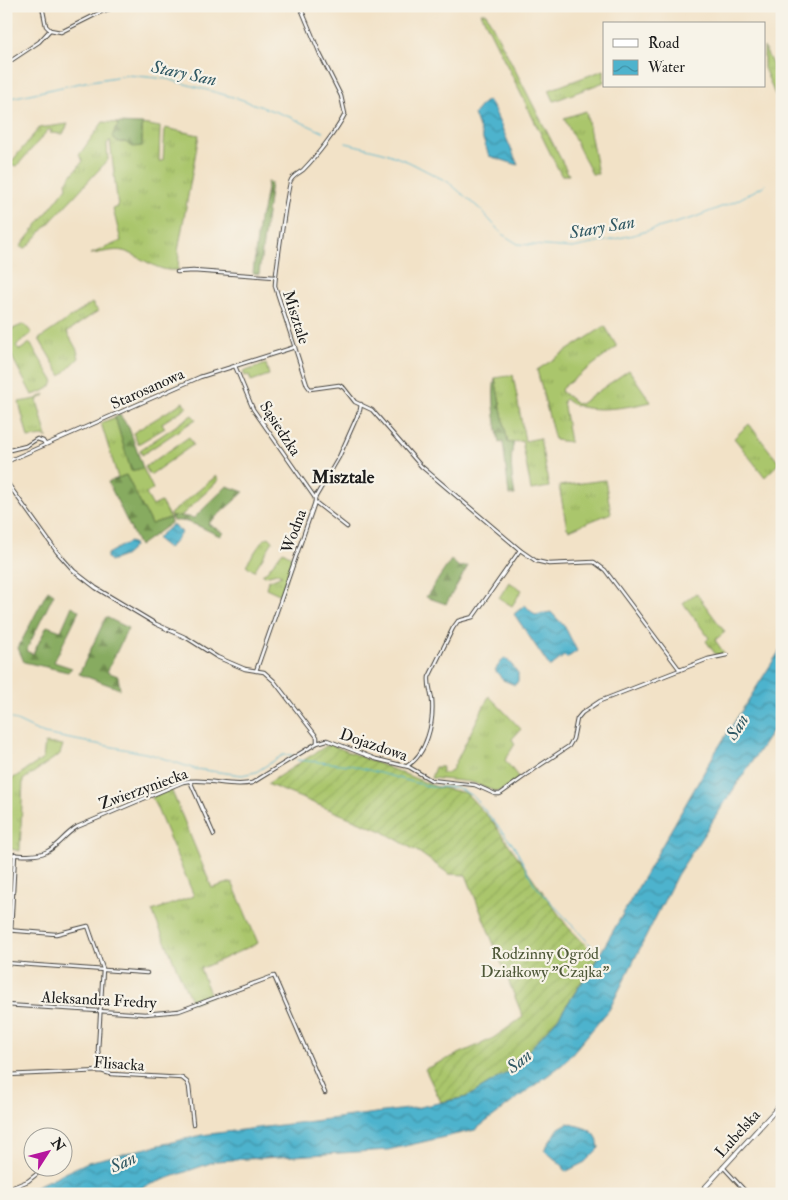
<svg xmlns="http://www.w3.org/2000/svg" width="788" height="1200" viewBox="0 0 788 1200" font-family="'IM FELL Double Pica',serif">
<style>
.grass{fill:url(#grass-tufts);stroke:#637144}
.forest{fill:url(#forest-firs);stroke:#52643e}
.garden{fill:url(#garden-furrows);stroke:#637144}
.pitch{fill:#aac66c;stroke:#637144}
.water{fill:url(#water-waves);stroke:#356874}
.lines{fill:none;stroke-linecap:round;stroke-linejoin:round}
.stream{stroke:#4eb3cd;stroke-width:1}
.minor-casing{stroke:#3c3a36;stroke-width:4.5}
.secondary-casing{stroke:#3c3a36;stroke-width:5.5}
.minor{stroke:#fff;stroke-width:2.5}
.secondary{stroke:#fff;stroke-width:4}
.labels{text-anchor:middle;stroke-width:4.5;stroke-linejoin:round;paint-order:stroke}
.street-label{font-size:16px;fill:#1c1c1c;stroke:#f7f3e8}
.park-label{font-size:16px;fill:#4e5838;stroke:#f7f3e8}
.water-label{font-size:18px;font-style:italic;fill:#305863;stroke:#f7f3e8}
.neighbourhood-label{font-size:18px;font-weight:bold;fill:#1c1c1c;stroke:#f7f3e8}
</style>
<defs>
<pattern id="grass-tufts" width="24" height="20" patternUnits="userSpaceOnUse" patternTransform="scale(1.25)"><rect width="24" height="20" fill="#aac66c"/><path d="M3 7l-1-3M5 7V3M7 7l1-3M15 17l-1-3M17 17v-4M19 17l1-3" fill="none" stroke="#92aa5d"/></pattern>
<pattern id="forest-firs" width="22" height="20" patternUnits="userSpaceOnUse" patternTransform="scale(1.25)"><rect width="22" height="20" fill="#87ab60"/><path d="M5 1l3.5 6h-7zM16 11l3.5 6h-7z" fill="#6e8a4e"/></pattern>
<pattern id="garden-furrows" width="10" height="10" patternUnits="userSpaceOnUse" patternTransform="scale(1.25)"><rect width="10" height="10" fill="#aac66c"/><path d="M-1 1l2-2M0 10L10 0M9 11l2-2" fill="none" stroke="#92aa5d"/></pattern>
<pattern id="water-waves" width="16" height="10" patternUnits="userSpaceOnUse" patternTransform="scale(1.25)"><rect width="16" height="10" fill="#4eb3cd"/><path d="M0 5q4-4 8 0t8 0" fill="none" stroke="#4091a6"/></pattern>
</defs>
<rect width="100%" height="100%" fill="#f7f3e8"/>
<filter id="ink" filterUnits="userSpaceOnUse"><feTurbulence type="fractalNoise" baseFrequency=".02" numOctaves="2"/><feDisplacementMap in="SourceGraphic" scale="10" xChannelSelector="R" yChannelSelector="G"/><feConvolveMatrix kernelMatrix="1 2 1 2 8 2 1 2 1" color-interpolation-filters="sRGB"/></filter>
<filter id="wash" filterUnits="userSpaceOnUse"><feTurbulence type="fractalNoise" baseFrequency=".0096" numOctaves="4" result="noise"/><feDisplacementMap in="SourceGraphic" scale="20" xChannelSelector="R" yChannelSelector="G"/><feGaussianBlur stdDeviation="1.12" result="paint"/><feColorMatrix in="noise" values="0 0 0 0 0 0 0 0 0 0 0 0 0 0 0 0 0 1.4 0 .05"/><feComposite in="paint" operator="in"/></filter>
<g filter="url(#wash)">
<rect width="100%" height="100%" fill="#f2e2c7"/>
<g class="grass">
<polygon points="481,13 486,13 569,175 561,175"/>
<polygon points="764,47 782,85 781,109 764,68"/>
<polygon points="604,70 604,82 554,101 549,90"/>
<polygon points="586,111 598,174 592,174 564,118"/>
<path d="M103,122l14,1 4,20 4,-1 17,4v-22l18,3 -1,34h4l2,-33 34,7 -21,116 1,2 -1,17c-21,3 -36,-14 -55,-19 -9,-2 -22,2 -32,3l30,-13 -8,-32 5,-2 -8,-67 -3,4 1,16 -82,88 -6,-1 47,-60 -1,-5 17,-21 -4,-6z"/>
<polygon points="68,124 63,134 50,133 52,130 48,130 17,166 8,166 39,128"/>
<polygon points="92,303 98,311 67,332 77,350 79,358 61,376 39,339"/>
<path d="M24,324l8,9 -16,13 4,4 10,-7 24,39c-5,8 -14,11 -22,13l-21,-40 -5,1v-24z"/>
<path d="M605,326l12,21 -55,41 -1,3 15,12 4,1 49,-34 22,32c-21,5 -68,14 -86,-3l-2,2 7,41 -15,-2 -18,-70z"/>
<polygon points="513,375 525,441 540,438 549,487 531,490 522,441 508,443 495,378"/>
<polygon points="45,394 44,396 37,400 47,438 43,436 28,438 19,402 36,399"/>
<polygon points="183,402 187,407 162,423 165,428 138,444 133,433"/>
<polygon points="192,415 196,419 142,455 140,450"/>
<polygon points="115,417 131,470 143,468 153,489 146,494 153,506 161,502 170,518 151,524 126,475 118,478 101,423"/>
<polygon points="749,424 779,463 765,477 734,438"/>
<polygon points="189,437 193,445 150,475 145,467"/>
<polygon points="216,476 219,480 181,516 171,517 170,514"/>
<polygon points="605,480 611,513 569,530 567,528 559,486"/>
<polygon points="269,537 273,541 254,571 246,565 263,540"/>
<polygon points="283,551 293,557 281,595 266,588 268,581 282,575 277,573 265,576 262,574 267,571"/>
<polygon points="696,593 725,632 715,640 724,653 716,655 706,641 709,638 683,603"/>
<polygon points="489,696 521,729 512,739 515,744 505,760 519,778 508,787 497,792 471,782 431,778 435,767 443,767 441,773 446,773 452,770"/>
<polygon points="45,743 63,745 60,754 23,780 20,851 6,848 6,783 43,759"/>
<polygon points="171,789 212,888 232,882 258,943 200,969 211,996 192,1003 152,911 194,896 152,797"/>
</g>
<g class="forest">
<polygon points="117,123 142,124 142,146 133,147 125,142 117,142 112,137 115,129 118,126"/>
<polygon points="268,182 271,183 259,274 253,273 259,218 263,211"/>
<path d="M495,378l13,65 6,-1c-5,18 -2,35 1,53h-6l-6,-53 -4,1c-3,-21 -8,-44 -4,-65z"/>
<polygon points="120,415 129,428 143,468 131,471 115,417"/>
<polygon points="126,475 151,524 170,518 171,523 139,546 108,482"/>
<path d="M227,486l17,6 -36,32 16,9 -4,3c-15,-6 -30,-17 -47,-15l-2,-4 10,-1 13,2z"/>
<polygon points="451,560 459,567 468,566 446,604 426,597"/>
<polygon points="48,590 54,594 26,651 33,654 47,626 61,631 72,606 79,611 54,662 72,668 68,672 24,662 18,648"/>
<polygon points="106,617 128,628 107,672 118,676 120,689 79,674"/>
</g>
<polygon class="garden" points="329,744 437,787 466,793 492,821 567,926 598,957 558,1018 510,1071 467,1097 441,1102 425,1069 492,1039 523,1017 466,875 449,874 420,853 382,831 267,784"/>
<g class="pitch">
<polygon points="266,364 269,375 251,381 249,375 245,376 243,372"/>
<polygon points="509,582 522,590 512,606 499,598"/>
</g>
<g class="water">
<polygon points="488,100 493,107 518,165 489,156 474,114 483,103"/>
<polygon points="172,525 182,532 172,545 168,548 158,540 158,537"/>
<polygon points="129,542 133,543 134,547 124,556 110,561 107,558 107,554"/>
<polygon points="525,605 535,615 551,612 565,627 577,651 567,658 564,656 550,667 514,614"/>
<polygon points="782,647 782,716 677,875 609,1010 563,1064 475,1130 388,1150 216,1161 124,1194 19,1194 88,1162 202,1135 415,1108 467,1097 510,1071 558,1018 593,966 716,751"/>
<polygon points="504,658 508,660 518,673 518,681 515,685 503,680 495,670"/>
<path d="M568,1123c17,6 29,4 31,25l-14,14 -20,10 -2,-6 -19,-16 15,-22z"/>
</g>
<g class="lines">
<g class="stream">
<polyline points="6,99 85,82 128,75 167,79 240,99 290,117 323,132"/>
<polyline points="346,143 383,152 409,162 448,182 480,209 502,234 518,244 573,248 633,235 693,218 734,202 765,185"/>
<polyline points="6,716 44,734 150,754 195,769 242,775 256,772 283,755 292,755"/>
<polyline points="297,760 350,765 431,787 456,787 473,796 514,846 535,885 599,954"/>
</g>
</g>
</g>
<g filter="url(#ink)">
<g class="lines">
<defs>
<g id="minor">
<polyline points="42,6 46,26 50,30 61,32 103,11 119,6"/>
<path d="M300,6l20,48 21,42 4,18c-8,16 -29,43 -42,56 -4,3 -9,5 -12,10 -3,4 -16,98 -16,106l32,99 3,4 29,-4 5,3 11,14 17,8 49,56 99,84 16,11 13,3 45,-2 11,8 75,100"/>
<polyline points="6,64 39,42 50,30"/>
<polyline points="177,272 193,271 275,277"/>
<polyline points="235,366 253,409 315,498"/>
<polyline points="6,451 26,446 37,439 43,441 45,444"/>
<polyline points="6,462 200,377 295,347"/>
<polyline points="6,481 57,552 74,571 96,588 156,624 187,638 217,657 245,669 264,672 274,681 317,737 317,743 327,740 376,759 409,767 431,780 475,785 495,794 500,794 539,766 569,746 573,739 577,719 582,713 600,701 708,659 727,655"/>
<polyline points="315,502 347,527"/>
<polyline points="256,671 315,502 315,498 339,457 360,410 361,404"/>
<path d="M407,766c20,-12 27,-44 25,-66 -1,-8 -4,-15 -3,-23l24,-49 5,-7 15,-4 47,-67"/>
<polyline points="190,781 214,835"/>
<path d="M6,854c12,1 29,3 40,-2 11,-5 19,-18 31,-25l106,-45c24,-5 46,6 69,1l65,-40"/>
<polyline points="6,930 56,934 88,926 103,969 98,1050 101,1071"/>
<polyline points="11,930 15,854"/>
<polyline points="6,963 147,973"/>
<polyline points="6,1005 145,1014 179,1011 274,976 325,1093"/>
<polyline points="6,1016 7,1005"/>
<polyline points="6,1075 101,1071 111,1074 182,1078 187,1082 189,1087 193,1124"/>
<polyline points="723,1167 748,1194"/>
<polyline points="6,1190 28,1181 43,1169"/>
</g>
<polyline id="secondary" points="699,1194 782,1103"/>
</defs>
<use href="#minor" class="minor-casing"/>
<use href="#secondary" class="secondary-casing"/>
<use href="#minor" class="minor"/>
<use href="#secondary" class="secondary"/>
</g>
</g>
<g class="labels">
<g class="street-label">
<text transform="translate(297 317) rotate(72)" y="6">Misztale</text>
<text transform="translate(147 388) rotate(-24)" y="6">Starosanowa</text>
<text transform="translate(281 428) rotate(57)" y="6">Sąsiedzka</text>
<text transform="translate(293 531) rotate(-70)" y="6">Wodna</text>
<text transform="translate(374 744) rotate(19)" y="6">Dojazdowa</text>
<text transform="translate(143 788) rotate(-20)" y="6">Zwierzyniecka</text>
<text transform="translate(99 999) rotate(3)" y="6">Aleksandra Fredry</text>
<text transform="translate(119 1063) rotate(4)" y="6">Flisacka</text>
<text transform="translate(737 1133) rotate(-48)" y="6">Lubelska</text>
</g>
<g class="park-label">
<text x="545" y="959">Rodzinny Ogród<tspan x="545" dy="18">Działkowy "Czajka"</tspan></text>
</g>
<g class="water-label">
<text transform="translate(184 73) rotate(12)" y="6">Stary San</text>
<text transform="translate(602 227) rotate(-10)" y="6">Stary San</text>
<text transform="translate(737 727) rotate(-58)" y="6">San</text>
<text transform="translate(519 1061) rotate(-39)" y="6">San</text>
<text transform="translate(123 1162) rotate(-25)" y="6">San</text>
</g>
<g class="neighbourhood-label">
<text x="343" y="483">Misztale</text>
</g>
</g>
<rect width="788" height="1200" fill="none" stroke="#f7f3e8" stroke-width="25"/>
<rect x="603" y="22" width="162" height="65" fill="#f7f3e8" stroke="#9f9d96"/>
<rect x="613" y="39" width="25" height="8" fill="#ffffff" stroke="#9f9d96"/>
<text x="648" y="48" font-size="15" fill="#1c1c1c">Road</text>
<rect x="613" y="60" width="25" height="15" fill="url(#water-waves)" stroke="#9f9d96"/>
<text x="648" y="72" font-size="15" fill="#1c1c1c">Water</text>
<g transform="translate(48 1152) rotate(54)"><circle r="24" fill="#f7f3e8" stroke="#9f9d96"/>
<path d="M0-4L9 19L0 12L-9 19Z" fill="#b5179e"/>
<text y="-8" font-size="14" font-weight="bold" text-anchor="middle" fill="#1c1c1c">N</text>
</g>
</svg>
